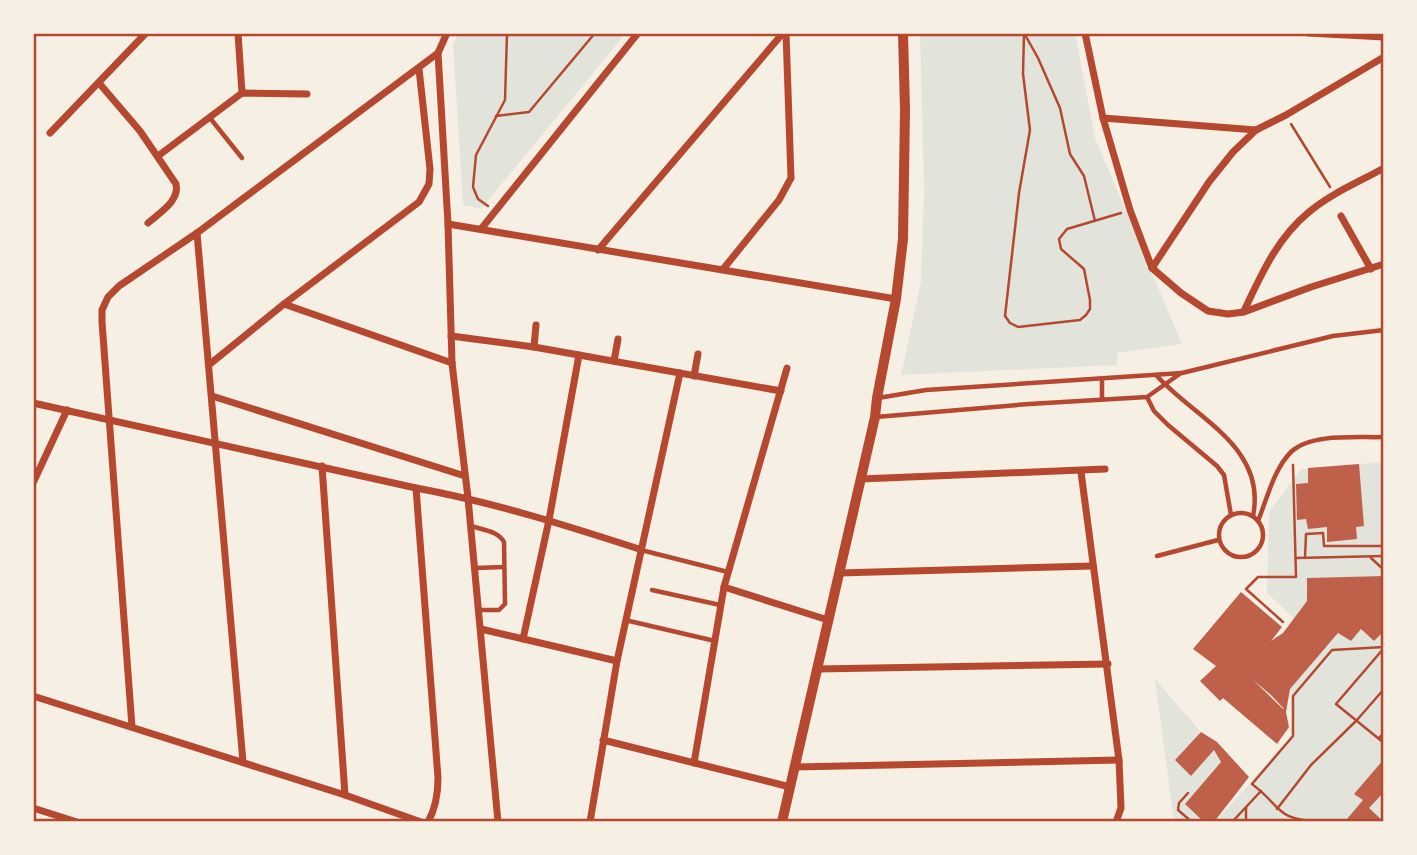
<svg xmlns="http://www.w3.org/2000/svg" width="1417" height="855" viewBox="0 0 1417 855" font-family="Raleway,sans-serif">
<style>
.green{fill:#e2e4dc}
.building{fill:#bf614a;fill-rule:evenodd}
.lines{fill:none;stroke-linecap:round;stroke-linejoin:round}
.path{stroke:#b5482f;stroke-width:2.5}
.service{stroke:#b5482f;stroke-width:4.5}
.minor{stroke:#b5482f;stroke-width:7}
.tertiary{stroke:#b5482f;stroke-width:10}
.neatline{fill:none;stroke:#b5482f;stroke-width:2.5}
</style>
<rect width="100%" height="100%" fill="#f6efe4"/>
<g class="green">
<polygon points="460,33 626,33 481,209 463,205 453,44"/>
<polygon points="920,33 1075,33 1095,138 1182,344 1117,353 1117,365 901,375 921,282 924,190"/>
<polygon points="1384,462 1384,576 1307,578 1307,601 1294,618 1267,593 1269,512 1301,469"/>
<polygon points="1361,629 1374,641 1384,631 1384,822 1215,822 1293,736 1290,689 1338,633 1351,641"/>
<polygon points="1155,679 1201,732 1176,760 1191,776 1214,750 1221,762 1185,804 1204,822 1174,822"/>
</g>
<g class="building">
<polygon points="1359,464 1364,526 1356,527 1357,539 1327,542 1327,527 1308,529 1306,519 1297,520 1296,484 1308,483 1308,468"/>
<path d="M1384,576v55l-10,10 -13,-12 -10,12 -13,-8 -48,56 -4,23 3,15 -12,17 -54,-46 -3,3 -20,-20 16,-15 -23,-17 48,-57 41,35 -11,14 12,-8 24,-32v-23zM1253,680l18,15 13,14h-1z"/>
<polygon points="1201,732 1217,742 1249,777 1214,822 1204,822 1185,804 1221,762 1214,750 1191,776 1175,760"/>
<polygon points="1384,759 1384,792 1369,808 1384,822 1349,822 1347,819 1363,800 1354,794"/>
</g>
<g class="lines">
<g class="path">
<polyline points="1024,33 1023,74 1030,130 1019,193 1005,316 1010,323 1018,327 1080,320 1086,315 1090,309 1090,300 1084,269 1061,249 1059,239 1067,229 1121,213"/>
<polyline points="1024,33 1038,58 1060,108 1070,154 1084,176 1095,221"/>
<polyline points="496,116 529,112 595,33"/>
<polyline points="1291,124 1330,187"/>
<polyline points="488,206 478,199 473,187 476,155 505,100 507,33"/>
<polyline points="1296,558 1384,556"/>
<polyline points="1305,558 1306,534 1323,533 1324,546 1384,546"/>
<polyline points="1371,558 1384,570"/>
<polyline points="1283,622 1246,589 1258,577 1296,577 1293,465"/>
<polyline points="1384,648 1336,704 1384,743"/>
<polyline points="1379,738 1384,733"/>
<polyline points="1188,793 1179,803 1178,810 1192,822"/>
<polyline points="1246,807 1246,822"/>
<polyline points="1277,809 1311,765 1357,720 1384,689"/>
<polyline points="1232,822 1261,791"/>
<path d="M1321,822c-48,-3 -37,-14 -69,-38l41,-48v-40l39,-46 52,-3"/>
</g>
<g class="service">
<polyline points="210,118 242,158"/>
<path d="M1157,376c39,43 110,71 96,140"/>
<polyline points="1102,379 1102,399"/>
<polyline points="1147,397 1154,411 1168,425 1217,466 1224,475 1231,515"/>
<polyline points="878,398 926,390 1182,373 1333,336 1384,330"/>
<polyline points="876,417 1029,404 1147,397 1181,373"/>
<circle cx="1241" cy="535" r="22"/>
<path d="M1258,521c9,-22 16,-53 34,-70 20,-18 66,-13 92,-14"/>
<path d="M471,526c12,4 27,5 33,16l1,62 -6,6h-20"/>
<polyline points="641,550 728,572"/>
<polyline points="1157,556 1218,540"/>
<polyline points="475,568 504,567"/>
<polyline points="652,590 720,605"/>
<polyline points="625,620 715,641"/>
</g>
<g class="minor">
<polyline points="238,33 242,93"/>
<polyline points="447,33 438,53 448,224 452,363 468,498 498,822"/>
<polyline points="1085,33 1103,118 1130,210 1152,268 1181,293 1208,311 1228,314 1244,312 1311,287 1384,264"/>
<polyline points="1308,33 1384,37"/>
<path d="M99,83l41,48 36,53c4,17 -17,29 -28,39"/>
<polyline points="1103,118 1256,130"/>
<polyline points="50,133 146,33"/>
<polyline points="158,156 242,93 307,94"/>
<polyline points="1341,216 1371,269"/>
<polyline points="448,224 896,299"/>
<polyline points="481,229 638,33"/>
<polyline points="197,233 243,762"/>
<polyline points="598,250 783,33"/>
<polyline points="724,268 779,200 791,178 786,33"/>
<polyline points="1152,268 1209,182 1233,152 1256,130 1286,115 1384,57"/>
<polyline points="284,304 452,363"/>
<path d="M1244,311c17,-36 33,-73 65,-99 21,-18 50,-30 75,-44"/>
<polyline points="451,336 534,347 781,391"/>
<polyline points="534,347 536,325"/>
<polyline points="614,361 618,339"/>
<polyline points="210,364 284,304 419,202 429,184 430,169 419,69"/>
<polyline points="694,376 698,354"/>
<polyline points="212,396 465,476"/>
<path d="M33,403l383,85c76,14 149,37 223,61"/>
<polyline points="322,466 345,795"/>
<polyline points="1081,472 1119,760 1121,808 1116,822"/>
<polyline points="861,479 1105,469"/>
<polyline points="33,483 67,410"/>
<path d="M416,488l22,290c0,16 -2,30 -10,44"/>
<polyline points="839,573 1093,566"/>
<polyline points="724,587 828,620"/>
<polyline points="481,629 617,661"/>
<polyline points="523,639 549,520 579,355"/>
<polyline points="817,669 1108,664"/>
<polyline points="33,696 345,795 421,822"/>
<polyline points="132,727 102,322 102,310 108,297 119,286 197,233 438,53"/>
<polyline points="603,740 790,787"/>
<polyline points="694,763 724,587 787,368"/>
<polyline points="795,767 1119,760"/>
<polyline points="33,808 77,822"/>
<polyline points="590,822 617,661 680,373"/>
</g>
<polyline class="tertiary" points="782,822 875,417 877,398 896,299 903,239 905,110 903,33"/>
</g>
<rect width="1417" height="855" fill="none" stroke="#f6efe4" stroke-width="70"/>
<rect x="35" y="35" width="1347" height="785" class="neatline"/>
</svg>
